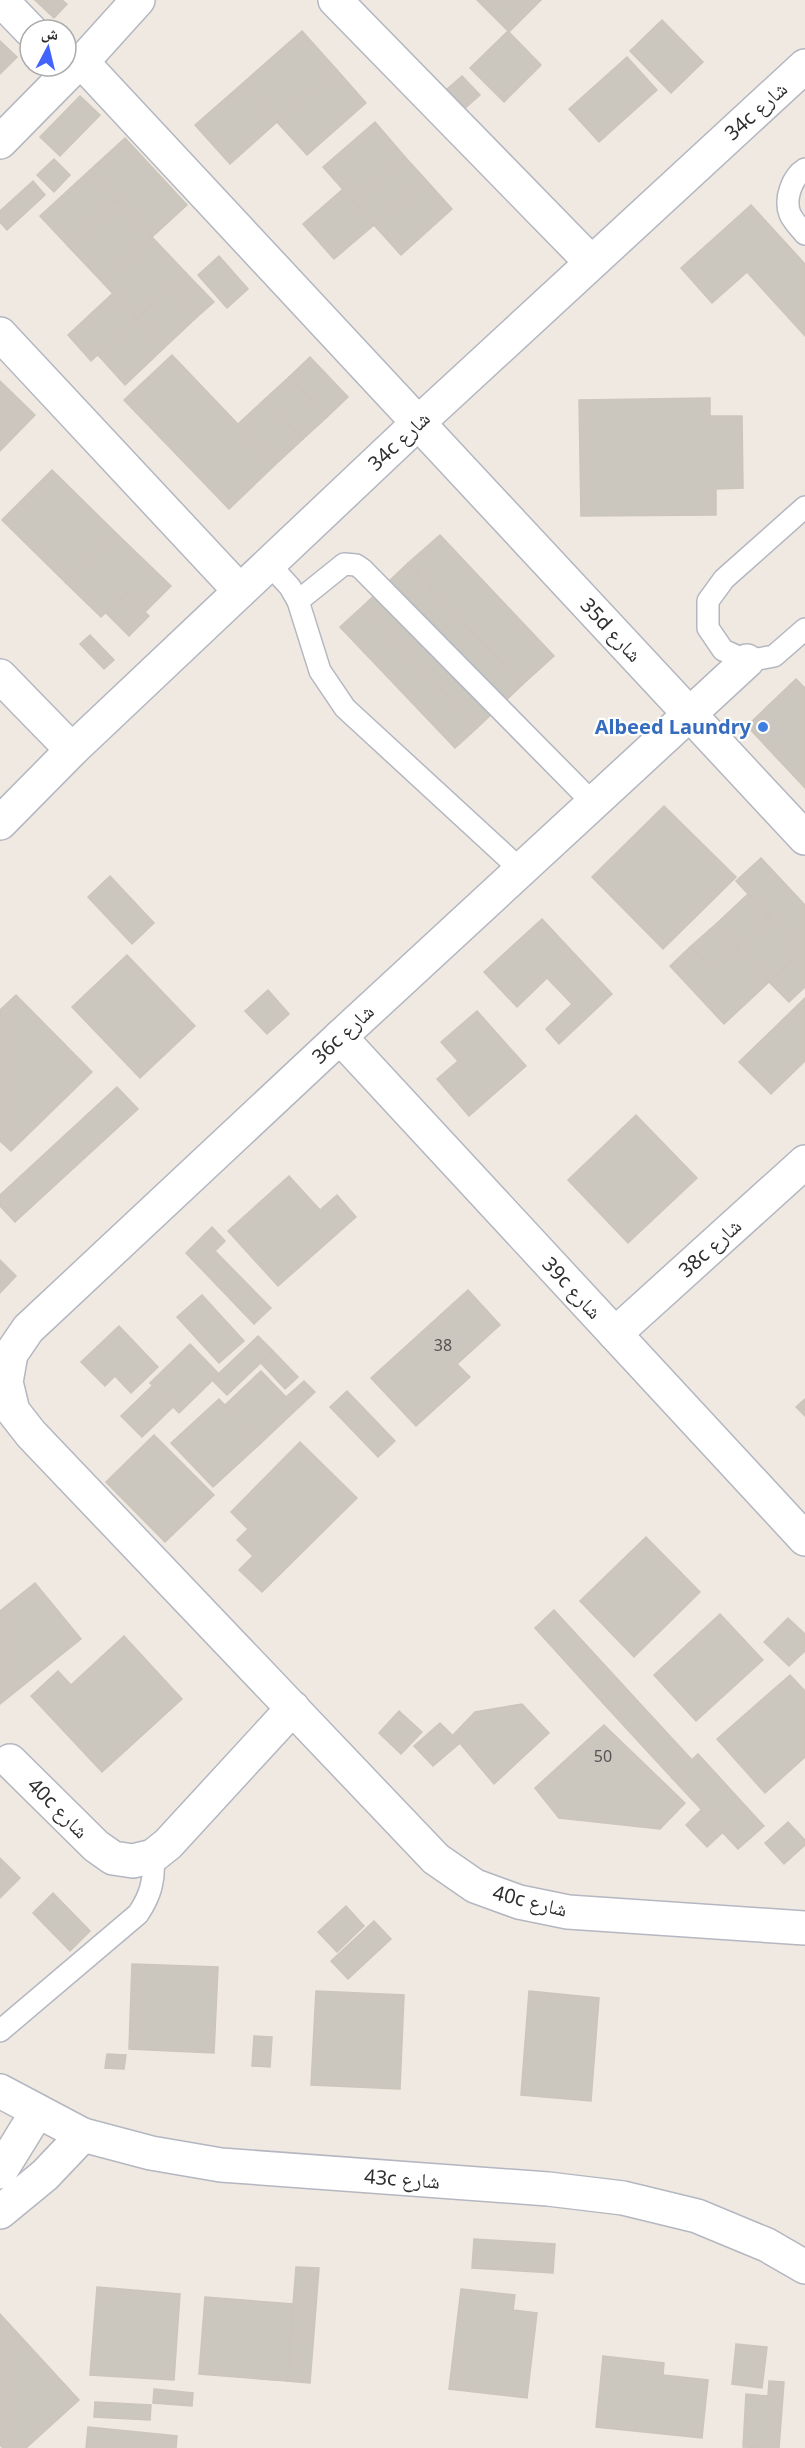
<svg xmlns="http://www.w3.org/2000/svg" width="805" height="2448" viewBox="0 0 805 2448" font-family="'Noto Sans','Noto Naskh Arabic',sans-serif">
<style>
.building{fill:#cbc7bf;stroke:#cbc5ba;stroke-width:1.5}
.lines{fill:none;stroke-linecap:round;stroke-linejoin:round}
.lane-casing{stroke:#b4b7c1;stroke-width:24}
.street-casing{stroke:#b4b7c1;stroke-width:36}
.lane{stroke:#fff;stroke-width:21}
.street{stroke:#fff;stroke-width:33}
.shop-dot{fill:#3f7fe0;stroke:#fff;stroke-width:2}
.labels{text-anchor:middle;stroke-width:4.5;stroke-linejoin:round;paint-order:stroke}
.number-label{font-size:16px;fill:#555452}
.street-label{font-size:20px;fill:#2e2e2e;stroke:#fff}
.shop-label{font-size:20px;font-weight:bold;fill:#366cbe;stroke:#fff;text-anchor:end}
</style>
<rect width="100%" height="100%" fill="#efe9e1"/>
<g class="building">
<polygon points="35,0 62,0 67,4 54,18"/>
<polygon points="477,0 541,0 509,32"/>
<polygon points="662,20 703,62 671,93 630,51"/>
<polygon points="302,31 337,70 277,122 243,83"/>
<polygon points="508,31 541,65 504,102 470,68"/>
<polygon points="0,41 17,57 0,74"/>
<polygon points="627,57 657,90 599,142 569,109"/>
<polygon points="337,70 366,103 307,155 277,122"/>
<polygon points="462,76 480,95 463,110 446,90"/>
<polygon points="243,83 277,122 230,164 195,125"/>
<polygon points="80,96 100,115 60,156 40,137"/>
<polygon points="375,122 405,157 354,202 323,167"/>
<polygon points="125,138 187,205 152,237 90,170"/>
<polygon points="405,157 426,180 374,225 354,202"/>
<polygon points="54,159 70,175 54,192 37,175"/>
<polygon points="90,170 117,200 68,246 40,216"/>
<polygon points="426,180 452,209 401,255 374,225"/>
<polygon points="33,181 45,195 7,230 0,222 0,211"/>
<polygon points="343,189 374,225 334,259 303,224"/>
<polygon points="117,200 152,237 103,283 68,246"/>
<polygon points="751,205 805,264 805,336 747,272 712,303 681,268"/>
<polygon points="152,237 186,273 137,319 103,283"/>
<polygon points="219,256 248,289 227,308 198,275"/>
<polygon points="186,273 214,302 198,316 171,287"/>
<polygon points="171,287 198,316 164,348 137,319"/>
<polygon points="113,293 137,319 91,361 68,335"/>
<polygon points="137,319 164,348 125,385 98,355"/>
<polygon points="172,355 276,464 229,509 124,400"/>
<polygon points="310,357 348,397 327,417 289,377"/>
<polygon points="289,377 327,417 303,439 265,399"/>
<polygon points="0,381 35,415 0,451"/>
<polygon points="710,398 710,416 742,416 743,488 716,489 716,515 581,516 579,400"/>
<polygon points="265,399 303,439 276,464 238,424"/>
<polygon points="52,470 116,533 66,583 2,520"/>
<polygon points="116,533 171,586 145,612 126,593 101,617 66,583"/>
<polygon points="440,535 554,656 522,685 408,563"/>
<polygon points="408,563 522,685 477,728 363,606"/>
<polygon points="126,593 149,616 129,636 106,613"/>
<polygon points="363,606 477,728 455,748 340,627"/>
<polygon points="90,635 114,660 104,669 80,644"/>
<polygon points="796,679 805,688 805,788 747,726"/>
<polygon points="664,806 736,877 663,949 592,877"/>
<polygon points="761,858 805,905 805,949 802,952 736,881"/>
<polygon points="110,876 154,923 132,944 88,897"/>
<polygon points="748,894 769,917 736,947 716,924"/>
<polygon points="769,917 802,952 769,982 736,947"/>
<polygon points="542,919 612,994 559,1044 546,1029 572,1004 547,978 517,1007 484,972"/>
<polygon points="716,924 736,947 711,969 690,947"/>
<polygon points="690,947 711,969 736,947 769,982 724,1024 670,966"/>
<polygon points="805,949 805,987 789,1002 769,982"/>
<polygon points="127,955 195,1026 140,1078 72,1007"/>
<polygon points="268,990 289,1014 267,1034 245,1011"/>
<polygon points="16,995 92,1072 11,1151 0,1141 0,1010"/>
<polygon points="805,998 805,1061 771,1094 739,1062"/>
<polygon points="477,1011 526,1066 469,1116 437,1079 458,1061 441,1042"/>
<polygon points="117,1087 138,1109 15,1222 0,1206 0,1195"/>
<polygon points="636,1115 697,1178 628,1243 568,1180"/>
<polygon points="289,1176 320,1210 337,1195 356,1217 278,1286 228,1231"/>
<polygon points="212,1227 225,1241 215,1251 271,1308 254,1324 186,1253"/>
<polygon points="0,1260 16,1276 0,1293"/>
<polygon points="468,1290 500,1325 457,1364 470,1377 416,1426 371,1378"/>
<polygon points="202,1295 244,1341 219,1363 177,1317"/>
<polygon points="119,1326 158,1367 131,1393 115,1376 105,1386 81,1362"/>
<polygon points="258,1336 273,1351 227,1395 212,1380"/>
<polygon points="190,1344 219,1374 179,1413 150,1383"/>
<polygon points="273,1351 298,1377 285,1389 261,1363"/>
<polygon points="261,1371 286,1397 304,1381 315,1392 261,1443 225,1405"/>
<polygon points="152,1386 173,1407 142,1437 121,1416"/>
<polygon points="347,1391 395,1441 378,1457 330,1407"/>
<polygon points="219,1399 261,1443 213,1487 171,1443"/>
<polygon points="805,1399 805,1416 796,1407"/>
<polygon points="154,1435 214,1495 165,1542 106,1482"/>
<polygon points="300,1442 357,1498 262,1592 239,1570 253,1556 237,1540 248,1529 231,1512"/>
<polygon points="646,1537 700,1592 634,1657 580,1601"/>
<polygon points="35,1583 81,1639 0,1704 0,1611"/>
<polygon points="554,1610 622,1684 602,1702 535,1628"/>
<polygon points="720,1614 763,1660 696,1721 654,1675"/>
<polygon points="788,1618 805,1634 805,1651 789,1666 764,1642"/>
<polygon points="124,1636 182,1699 102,1772 31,1696 58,1671 71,1685"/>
<polygon points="790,1675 805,1691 805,1757 765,1793 717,1739"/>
<polygon points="622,1684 692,1760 672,1778 602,1702"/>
<polygon points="522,1704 549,1733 494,1784 453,1735 475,1712"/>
<polygon points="399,1711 422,1732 401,1754 379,1733"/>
<polygon points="440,1723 460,1743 433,1766 414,1746"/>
<polygon points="604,1725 685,1803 660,1829 559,1818 535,1788"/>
<polygon points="698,1754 764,1826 738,1849 672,1778"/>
<polygon points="701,1810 722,1833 707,1847 686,1825"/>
<polygon points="788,1822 805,1840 805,1845 784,1864 765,1843"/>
<polygon points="0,1858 20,1878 0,1898"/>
<polygon points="53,1893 90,1931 70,1951 33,1913"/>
<polygon points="346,1906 364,1926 337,1952 318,1932"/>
<polygon points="374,1921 391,1939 348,1979 331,1961"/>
<polygon points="132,1964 218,1967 214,2053 129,2049"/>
<polygon points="316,1991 404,1995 400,2089 311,2085"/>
<polygon points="529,1991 599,1998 591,2101 521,2095"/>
<polygon points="254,2036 272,2037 270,2067 252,2066"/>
<polygon points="107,2054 126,2055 124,2069 105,2068"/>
<polygon points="474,2239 555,2244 553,2273 472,2268"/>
<polygon points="296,2267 319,2268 310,2383 287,2381"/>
<polygon points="97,2287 180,2294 174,2380 90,2375"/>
<polygon points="461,2289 515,2295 513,2310 537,2313 527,2398 449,2389"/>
<polygon points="205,2297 293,2304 287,2381 199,2374"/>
<polygon points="0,2314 79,2400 26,2448 3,2448 0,2445"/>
<polygon points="736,2344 767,2347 762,2388 732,2384"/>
<polygon points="603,2356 664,2363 663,2375 708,2380 702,2438 596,2427"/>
<polygon points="769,2381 784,2382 779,2448 743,2447 746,2394 768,2396"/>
<polygon points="154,2389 193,2393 192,2406 153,2403"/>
<polygon points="95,2402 151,2405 150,2420 94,2417"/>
<polygon points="88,2427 177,2436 176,2448 86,2448"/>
</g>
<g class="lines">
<defs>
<g id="lane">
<path d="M805,169c-13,8 -21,30 -15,45 3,7 10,14 15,20"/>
<polyline points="805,507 724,579 708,601 708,628 723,650 747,661 774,656 805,629"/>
<polyline points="269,564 290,587 298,601 320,671 345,708 521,870"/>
<polyline points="298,601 344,564 356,565 362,569 593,803"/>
<path d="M0,2031l138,-117c13,-19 17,-35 15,-58"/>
</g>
<g id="street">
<polyline points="1,0 30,30"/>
<polyline points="335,0 591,262"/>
<polyline points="82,62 805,838"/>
<polyline points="0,142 70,71 82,62 138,0"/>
<polyline points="0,334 240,591"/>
<polyline points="747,661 340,1037 28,1329 11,1354 6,1382 13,1411 31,1434 436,1859 475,1886 519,1902 568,1912 805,1928"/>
<polyline points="0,676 72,750"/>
<polyline points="0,823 72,750 418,423 805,66"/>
<polyline points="340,1037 805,1539"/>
<polyline points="615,1334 805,1162"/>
<polyline points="10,1761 96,1846 113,1858 133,1861 153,1856 168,1844 293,1708"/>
<polyline points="0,2091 83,2135 151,2153 221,2165 548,2189 623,2198 697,2216 767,2245 805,2267"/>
<polyline points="0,2172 37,2112"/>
<polyline points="0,2212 45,2175 83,2135"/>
</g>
</defs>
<use href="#lane" class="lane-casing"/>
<use href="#street" class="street-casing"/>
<use href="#lane" class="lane"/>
<use href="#street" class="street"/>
</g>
<circle class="shop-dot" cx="763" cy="727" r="6"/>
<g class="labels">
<g class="number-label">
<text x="443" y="1351">38</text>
<text x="603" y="1762">50</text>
</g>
<g class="street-label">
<text transform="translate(756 111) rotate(-42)" y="7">34c شارع</text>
<text transform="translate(399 441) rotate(-43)" y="7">34c شارع</text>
<text transform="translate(611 630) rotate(47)" y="7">35d شارع</text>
<text transform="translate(343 1034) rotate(-43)" y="7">36c شارع</text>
<text transform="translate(710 1248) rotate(-42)" y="7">38c شارع</text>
<text transform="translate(572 1288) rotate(47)" y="7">39c شارع</text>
<text transform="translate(58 1808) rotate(45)" y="7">40c شارع</text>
<text transform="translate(530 1901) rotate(14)" y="7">40c شارع</text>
<text transform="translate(402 2179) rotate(4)" y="7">43c شارع</text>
</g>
<g class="shop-label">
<text x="751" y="734">Albeed Laundry</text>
</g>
</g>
<g transform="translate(48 48) rotate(7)"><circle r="28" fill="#ffffff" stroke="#ababab" stroke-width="1.5"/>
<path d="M0-4.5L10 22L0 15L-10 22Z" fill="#4264fb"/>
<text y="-9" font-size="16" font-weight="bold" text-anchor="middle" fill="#2e2e2e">ش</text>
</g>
</svg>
